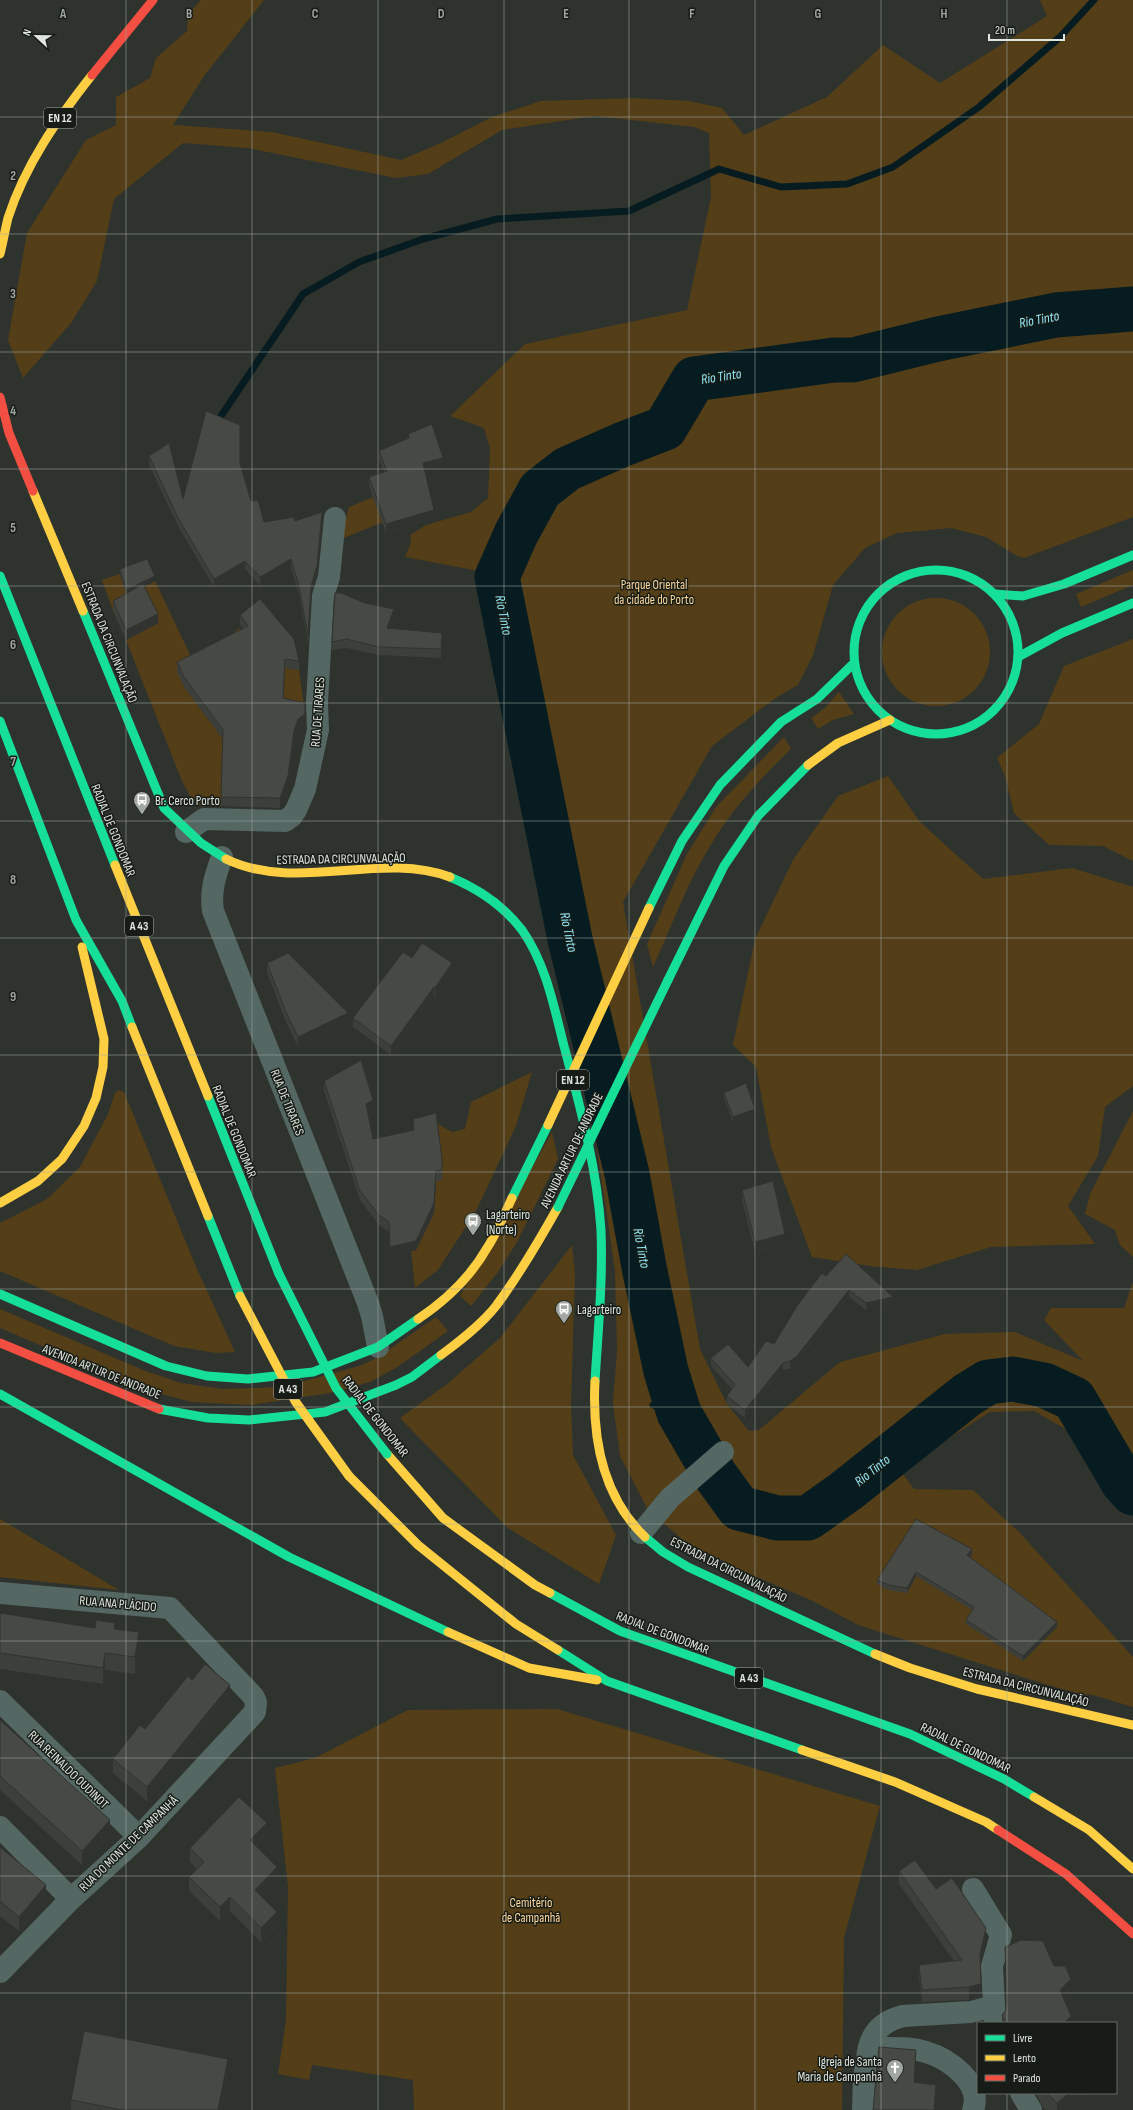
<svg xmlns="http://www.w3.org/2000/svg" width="1133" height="2110" viewBox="0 0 1133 2110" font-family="'Sofia Sans Condensed',sans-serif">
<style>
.green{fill:#543e18}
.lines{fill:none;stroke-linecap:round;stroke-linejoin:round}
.stream{stroke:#071c20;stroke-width:7}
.river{stroke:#071c20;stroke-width:45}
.street{stroke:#556763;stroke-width:22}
.fast{stroke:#16e098;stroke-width:9}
.slow{stroke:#ffcf43;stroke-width:9}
.jam{stroke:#f24e42;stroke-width:9}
.fast-bridge{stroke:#16e098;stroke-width:9}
.slow-bridge{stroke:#ffcf43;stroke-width:9}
.wall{fill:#3c3f3a}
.shaded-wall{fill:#313330}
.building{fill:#464944;stroke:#313330}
.grid{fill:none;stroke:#a1a7a1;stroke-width:1;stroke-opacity:0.55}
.labels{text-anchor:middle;stroke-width:3;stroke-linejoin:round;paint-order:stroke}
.shield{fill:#171c17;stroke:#a3a9a3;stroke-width:1}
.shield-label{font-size:12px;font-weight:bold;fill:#dfe6df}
.park-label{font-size:13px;fill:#ffd89d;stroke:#171c17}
.street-label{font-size:13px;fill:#dfe6df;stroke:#171c17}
.poi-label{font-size:13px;fill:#dfe6df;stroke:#171c17;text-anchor:start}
.water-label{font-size:14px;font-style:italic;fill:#91e7fa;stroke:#171c17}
.grid-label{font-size:13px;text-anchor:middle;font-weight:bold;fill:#a1a7a1;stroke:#171c17;stroke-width:3;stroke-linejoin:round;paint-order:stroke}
</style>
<rect width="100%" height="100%" fill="#2e332e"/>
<g class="green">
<polygon points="201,0 264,0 204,76 173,125 272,132 401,160 441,143 492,117 541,101 633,98 689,101 722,108 744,135 827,97 883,45 940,83 1047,16 1040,0 1133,0 1133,517 1024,558 1017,556 986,537 951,528 897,533 865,548 833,585 813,655 798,685 777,697 712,746 623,902 700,1349 727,1404 749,1431 759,1430 840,1362 945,1334 1015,1332 1083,1361 1044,1320 1051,1308 1124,1308 1133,1282 1133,1509 1096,1473 1069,1431 1034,1411 990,1412 913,1461 902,1473 914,1489 973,1490 1019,1532 1133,1657 1133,1707 1093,1695 1081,1694 1048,1685 858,1625 813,1601 745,1572 684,1541 647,1508 620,1456 613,1403 617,1351 615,1271 570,965 509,679 489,573 405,557 411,542 410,535 426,525 471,512 488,498 490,449 484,428 450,416 525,344 687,310 711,197 709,133 694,127 595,116 502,130 428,174 396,178 248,148 183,143 114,199 97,281 71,323 23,378 8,340 27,233 86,140 116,125 116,97 150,78 156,58 187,31 188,14"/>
<polygon points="374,497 383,522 344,538 341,536 349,507"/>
<polygon points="1133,570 1133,585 1081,607 1076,594"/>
<polygon points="120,574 127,595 155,581 194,663 184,687 223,739 221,806 195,805 182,781 126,640 158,623 113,611 102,580"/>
<circle cx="936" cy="652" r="54"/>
<polygon points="239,628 273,666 299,670 305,713 283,708 283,696 218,645"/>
<polygon points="1133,639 1133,861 1103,846 1049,845 1014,813 1005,776 997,758 1039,724 1064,666"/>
<polygon points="839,692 854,714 833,720 818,729 811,718 825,708"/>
<path d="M784,737l7,12c-31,30 -60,61 -82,99 -23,37 -38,80 -56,119l-6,-23 40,-90 29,-47z"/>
<polygon points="888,776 920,822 983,879 1072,868 1133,887 1133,1086 1105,1107 1098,1156 1068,1206 1095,1244 991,1247 917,1270 870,1266 812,1257 771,1147 756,1067 733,1045 755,939 793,860 838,796"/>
<polygon points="532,1072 516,1126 476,1211 438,1270 415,1288 411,1251 416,1250 434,1213 436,1181 442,1180 436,1123 452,1132 465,1129 471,1102"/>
<polygon points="119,1090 124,1092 197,1269 235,1352 216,1353 174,1346 0,1271 0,1223 47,1199 80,1167 108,1114 115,1093"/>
<polygon points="1133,1111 1133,1257 1120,1245 1115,1230 1085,1214 1090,1194"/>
<polygon points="552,1132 558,1159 517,1242 498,1272 471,1306 460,1296"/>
<polygon points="572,1245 575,1272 571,1404 573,1455 616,1535 599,1584 508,1528 400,1418 447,1384 500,1338"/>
<polygon points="0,1309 143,1370 181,1383 223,1389 283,1387 359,1366 377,1358 436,1317 448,1331 396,1368 370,1382 330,1393 251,1405 192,1402 165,1395 129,1383 0,1328"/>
<polygon points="0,1519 119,1590 0,1577"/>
<polygon points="557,1709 880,1806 844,1938 842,2110 414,2110 413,2080 312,2065 309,2080 278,2074 286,2020 288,1887 275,1768 315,1758 408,1710"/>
</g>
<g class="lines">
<g class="stream">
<polyline points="217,422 303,294 359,262 423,239 497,219 629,211 719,169 781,187 847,184 893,167 979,107 1060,37 1094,0"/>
<polyline points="653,1405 679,1413"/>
</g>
<polyline class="river" points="1133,309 1056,315 938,339 853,360 834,360 694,379 665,428 621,445 567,469 540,490 516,534 497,577 570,939 627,1174 644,1267 666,1371 679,1413 715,1475 739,1508 777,1518 808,1518 846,1491 967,1395 988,1382 1013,1379 1044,1385 1074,1399 1123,1482 1133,1493"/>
<g class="street">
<polyline points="186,832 204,819 285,821 292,816 296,810 305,789 318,730 317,703 323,596 329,577 335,518"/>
<path d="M222,857c-7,19 -12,34 -9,54l155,392 4,13 6,31"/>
<polyline points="641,1533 670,1498 723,1452"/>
<polyline points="0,1593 170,1608 253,1696 256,1702 255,1712 139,1837 71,1899 0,1972"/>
<polyline points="0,1701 139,1837"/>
<polyline points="0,1827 71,1899"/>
<polyline points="973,1889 1001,1935 992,1966 995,2023"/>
<path d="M867,2061c1,-24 12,-39 36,-45l68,-4 22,-6"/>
<polyline points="1021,2093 1031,2110"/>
<path d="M863,2110c1,-14 -1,-46 8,-57 4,-6 12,-5 19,-5 13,0 24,0 36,4 23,7 57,31 47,58"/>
</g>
<g class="fast">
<circle cx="936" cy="652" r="82"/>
<polyline points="0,576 115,865"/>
<polyline points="995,594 1023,596 1064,584 1133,555"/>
<polyline points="83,611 164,808 201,843 226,859"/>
<polyline points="1018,657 1062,633 1133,603"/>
<polyline points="0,721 76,920 122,1001 132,1027"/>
<path d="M450,877c29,12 53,28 72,53 24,34 32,77 42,116 16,60 33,122 37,184 2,51 -3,101 -6,151"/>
<polyline points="649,908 682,841 720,785 781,722 817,699 854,663"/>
<polyline points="668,980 724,866 758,816 808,765"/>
<polyline points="208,1096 279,1274"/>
<polyline points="512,1198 548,1125"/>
<polyline points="208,1216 240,1296"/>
<polyline points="0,1294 166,1366 207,1376 248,1379 313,1372 378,1347 418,1319"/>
<polyline points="0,1394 289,1557 448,1632"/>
<polyline points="159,1409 208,1418 249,1420 325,1412 396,1385 412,1377 441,1355"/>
<polyline points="645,1537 663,1552 688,1567 875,1654"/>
<polyline points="550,1593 620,1631 910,1734 1004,1779 1034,1797"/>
<polyline points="558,1650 607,1681 802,1750"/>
</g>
<g class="slow">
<path d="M0,254c3,-12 5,-24 8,-36 17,-53 50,-100 84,-143"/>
<polyline points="33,491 83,611"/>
<polyline points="808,765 838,743 890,720"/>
<path d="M226,859c70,34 154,-8 224,18"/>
<polyline points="115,865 208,1096"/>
<polyline points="132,1027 208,1216"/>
<polyline points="0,1203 38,1181 62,1159 84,1126 96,1098 103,1067 104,1039 82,947"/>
<path d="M418,1319c27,-18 53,-43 69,-71 10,-15 17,-33 25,-50"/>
<path d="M441,1355c19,-14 40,-30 55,-49 23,-31 43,-65 62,-99"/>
<path d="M595,1381c-3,58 7,115 50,156"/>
<polyline points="387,1454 443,1518 535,1585 550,1593"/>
<polyline points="349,1476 418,1545 516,1624 558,1650"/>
<polyline points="448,1632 529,1668 597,1680"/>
<polyline points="875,1654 910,1668 977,1689 1133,1725"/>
<polyline points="802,1750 895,1782 986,1822 998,1830"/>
<polyline points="1034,1797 1089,1830 1133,1869"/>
</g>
<g class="jam">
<polyline points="92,75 153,0"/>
<polyline points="0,397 9,433 33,491"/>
<polyline points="0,1343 159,1409"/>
<polyline points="998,1830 1066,1874 1133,1934"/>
</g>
<g class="fast-bridge">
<polyline points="558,1207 668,980"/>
<polyline points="279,1274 336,1388 387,1454"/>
</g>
<g class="slow-bridge">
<polyline points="548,1125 649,908"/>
<polyline points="240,1296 295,1401 349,1476"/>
</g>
</g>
<g class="wall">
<polygon points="408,434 443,467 425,471 434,519 386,533 369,486 369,477 384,472 379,460 379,451 408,439"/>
<polygon points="149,456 183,499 240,464 251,501 264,522 295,521 322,521 317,574 311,595 308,643 299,594 291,568 260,586 245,569 214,587 178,526 149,465"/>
<polygon points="120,569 155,581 144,586 158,623 126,640 113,611 113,601 126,594 120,574"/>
<polygon points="240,615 299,661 299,670 285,668 283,698 305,723 298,728 294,740 288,785 280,808 221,806 223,739 184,687 177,672 177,662 243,629 240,625"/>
<polygon points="394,617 390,628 442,642 441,658 379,655 346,648 332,650 332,642"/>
<polygon points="412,958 452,972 435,997 434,996 391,1055 353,1027 353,1018"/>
<polygon points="267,963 348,1023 298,1047 286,1022 267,972"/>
<polygon points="324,1081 373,1110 368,1112 373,1139 413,1130 413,1119 442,1159 442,1180 436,1181 434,1213 416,1250 390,1256 389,1232 379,1225 360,1200 324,1091"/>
<polygon points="724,1093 755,1114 733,1122 724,1098"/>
<polygon points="742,1190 785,1243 755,1252 742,1200"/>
<polygon points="826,1276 893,1304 866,1310 849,1297 797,1363 790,1369 783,1370 745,1418 727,1404 727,1396 732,1389 711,1366 711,1358 748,1367 774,1344"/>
<polygon points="972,1554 970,1557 1057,1627 1023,1661 966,1624 966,1620 972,1610 916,1576 907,1593 889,1590 877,1584 877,1580"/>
<polygon points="0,1613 95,1628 115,1629 139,1649 135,1674 105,1670 103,1684 0,1669"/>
<polygon points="192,1680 230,1699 147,1801 113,1773 113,1759 145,1729"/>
<polygon points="0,1720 110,1835 82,1865 0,1790"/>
<polygon points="267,1838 257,1847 277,1881 262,1897 277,1926 261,1942 230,1911 220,1921 189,1891 189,1877 197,1869 190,1862 190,1848"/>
<polygon points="0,1847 46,1899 19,1931 0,1916"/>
<polygon points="899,1871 936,1889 986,1940 980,1964 981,1996 969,2000 922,2002 919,1978 919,1965 954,1961 899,1884"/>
<polygon points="1005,1947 1054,1966 1071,1998 1065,2003 1071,2023 1002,2023 1002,2015 1006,2010 1007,2006 1005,1966"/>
<polygon points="228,2077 222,2110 71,2110 71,2100"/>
<polygon points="1035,2093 1086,2093 1086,2104 1073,2110 1046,2110 1043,2107"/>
</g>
<g class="shaded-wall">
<polygon points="443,458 443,467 423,472 423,463"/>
<polygon points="434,510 434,519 386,533 386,524"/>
<polygon points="322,512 322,521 317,574 311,595 308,643 311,586"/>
<polygon points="291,559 291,568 260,586 260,577"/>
<polygon points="245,561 245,569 214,587 214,579"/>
<polygon points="155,576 155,581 126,595 126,590"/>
<polygon points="394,609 394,617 387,637 387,628"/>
<polygon points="158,614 158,623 126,640 126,630"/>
<polygon points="442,633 442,642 441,658 441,649"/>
<polygon points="285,659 285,668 283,708 283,698"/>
<polygon points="305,714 305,723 298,728 294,740 288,785 280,808 280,798 294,731 298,719"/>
<rect x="0" y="872" width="1" height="11"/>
<polygon points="452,963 452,972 435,997 435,988"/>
<polygon points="434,987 434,996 391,1055 391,1046"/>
<polygon points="348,1013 348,1023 298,1047 298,1037"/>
<polygon points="373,1100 373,1110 366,1113 366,1104"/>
<polygon points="755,1109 755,1114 733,1122 733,1117"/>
<polygon points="436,1171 436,1181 434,1213 416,1250 390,1256 390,1247"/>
<polygon points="785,1234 785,1243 755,1252 755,1242"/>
<polygon points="849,1290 849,1297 797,1363 790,1369 790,1361"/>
<polygon points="893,1297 893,1304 866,1310 866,1303"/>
<polygon points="783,1363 783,1370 745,1418 745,1410"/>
<polygon points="972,1549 972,1554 967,1560 967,1555"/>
<polygon points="916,1572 916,1576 907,1593 907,1588"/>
<polygon points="1057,1622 1057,1627 1023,1661 1023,1656"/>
<polygon points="139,1632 139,1649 135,1674 135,1657"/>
<polygon points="105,1653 105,1670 103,1684 103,1668"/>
<polygon points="230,1685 230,1699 147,1801 147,1787"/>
<polygon points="110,1820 110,1835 82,1865 82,1851"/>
<polygon points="267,1823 267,1838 250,1855 250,1840"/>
<polygon points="277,1867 277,1881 255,1904 255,1890"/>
<polygon points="46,1885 46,1899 19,1931 19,1917"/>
<polygon points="230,1897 230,1911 220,1921 220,1907"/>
<polygon points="277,1912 277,1926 261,1942 261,1928"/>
<polygon points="986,1928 986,1940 980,1966 980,1954"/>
<polygon points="1071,1979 1071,1998 1060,2009 1060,1990"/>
<polygon points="981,1984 981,1996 969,2000 969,1987"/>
<polygon points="1071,2016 1071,2023 1064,2023"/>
<polygon points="916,2050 916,2067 914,2099 914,2082"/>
<polygon points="228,2059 228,2077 222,2110 218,2110"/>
<polygon points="936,2085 936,2110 934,2110"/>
<polygon points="1068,2093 1086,2093 1086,2104 1073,2110 1057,2110 1057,2103"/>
</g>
<g class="building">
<polygon points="206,411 240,425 240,464 251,501 258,500 264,522 294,517 295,521 322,512 317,566 311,586 308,635 299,586 291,559 260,577 245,561 214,579 178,518 149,456 169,443 183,499"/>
<polygon points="432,424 443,458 423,463 434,510 386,524 369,477 387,471 379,451 409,438 408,434"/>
<polygon points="147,559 155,576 126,590 120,569"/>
<polygon points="143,584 158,614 126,630 113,601"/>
<polygon points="335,593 341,593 365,603 394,609 387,628 442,633 441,649 379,647 346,639 332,642"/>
<polygon points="260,599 294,639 299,661 285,659 283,698 305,703 305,714 298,719 294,731 288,776 280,798 221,797 223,730 184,677 177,662 248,626 240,615"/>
<polygon points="422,943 452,963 435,988 434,987 391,1046 353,1018 403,952 412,958"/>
<polygon points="288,953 348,1013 298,1037 286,1012 267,963"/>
<polygon points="361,1060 373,1100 366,1104 373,1139 414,1130 413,1119 436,1113 442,1159 442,1170 436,1171 434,1203 416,1241 390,1247 389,1222 379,1215 360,1191 324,1081"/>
<polygon points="746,1083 755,1109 733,1117 724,1093"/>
<polygon points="773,1181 785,1234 755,1242 742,1190"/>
<polygon points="846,1254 893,1297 866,1303 849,1290 797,1356 790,1361 783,1363 745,1410 727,1396 735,1385 711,1358 728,1344 748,1367 766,1341 774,1344 797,1306 822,1273 826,1276"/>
<polygon points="916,1519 972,1549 967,1555 1057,1622 1023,1656 966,1620 974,1607 916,1572 907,1588 889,1585 877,1580"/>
<polygon points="0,1613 95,1628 96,1620 115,1623 114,1629 139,1632 135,1657 105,1653 103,1668 0,1653"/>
<polygon points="205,1664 230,1685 147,1787 113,1759 140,1725 145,1729 188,1676 192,1680"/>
<polygon points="0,1720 110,1820 82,1851 0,1776"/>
<polygon points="239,1797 267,1823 250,1840 277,1867 255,1890 277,1912 261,1928 230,1897 220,1907 189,1877 204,1862 190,1848"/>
<polygon points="0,1847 46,1885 19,1917 0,1901"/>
<polygon points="915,1860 936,1889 952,1878 986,1928 980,1954 981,1984 969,1987 922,1990 919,1965 962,1960 899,1871"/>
<polygon points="1021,1940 1043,1941 1054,1966 1065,1966 1071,1979 1060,1990 1071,2016 1064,2023 1005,2023 1002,2015 1006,2010 1007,2004 1005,1947"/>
<polygon points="84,2031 228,2059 218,2110 122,2110 71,2100"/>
<polygon points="879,2047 916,2050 914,2082 936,2085 934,2110 873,2110"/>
<polygon points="1047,2093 1069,2093 1057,2103"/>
</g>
<path class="grid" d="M126,0v2110M252,0v2110M378,0v2110M504,0v2110M629,0v2110M755,0v2110M881,0v2110M1007,0v2023M0,117h1133M0,234h1133M0,352h1133M0,469h1133M0,586h1133M0,703h1133M0,821h1133M0,938h1133M0,1055h1133M0,1172h1133M0,1289h1133M0,1407h1133M0,1524h1133M0,1641h1133M0,1758h1133M0,1876h1133M0,1993h1133M1007,2093v17"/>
<defs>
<symbol id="bus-pin" viewBox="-11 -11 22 30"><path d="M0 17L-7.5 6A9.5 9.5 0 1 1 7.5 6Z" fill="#a1a7a1" stroke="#171c17"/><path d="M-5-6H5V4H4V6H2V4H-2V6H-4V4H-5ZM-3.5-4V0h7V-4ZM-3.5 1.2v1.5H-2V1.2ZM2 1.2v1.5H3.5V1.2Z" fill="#fff"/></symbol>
<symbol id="church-pin" viewBox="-11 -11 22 30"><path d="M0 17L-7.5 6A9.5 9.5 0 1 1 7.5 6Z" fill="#a1a7a1" stroke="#171c17"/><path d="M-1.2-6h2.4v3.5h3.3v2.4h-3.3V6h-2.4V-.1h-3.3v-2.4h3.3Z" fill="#fff"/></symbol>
</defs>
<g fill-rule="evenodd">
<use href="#bus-pin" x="132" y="790" width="20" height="27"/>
<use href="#bus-pin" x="463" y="1211" width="20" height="27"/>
<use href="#bus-pin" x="554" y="1299" width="20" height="27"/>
<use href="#church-pin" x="885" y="2058" width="20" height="27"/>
</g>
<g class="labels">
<g class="shield">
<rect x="44" y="108" width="32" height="20" rx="3"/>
<rect x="125" y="916" width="28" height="20" rx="3"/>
<rect x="557" y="1070" width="32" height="20" rx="3"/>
<rect x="274" y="1379" width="28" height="20" rx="3"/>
<rect x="735" y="1668" width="28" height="20" rx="3"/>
</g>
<g class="shield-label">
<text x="60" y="122">EN 12</text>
<text x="139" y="930">A 43</text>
<text x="573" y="1084">EN 12</text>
<text x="288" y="1393">A 43</text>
<text x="749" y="1682">A 43</text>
</g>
<g class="park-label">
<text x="654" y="589">Parque Oriental<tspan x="654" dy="15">da cidade do Porto</tspan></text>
<text x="531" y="1907">Cemitério<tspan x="531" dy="15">de Campanhã</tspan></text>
</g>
<g class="street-label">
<text transform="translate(110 642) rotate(68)" y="5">ESTRADA DA CIRCUNVALAÇÃO</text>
<text transform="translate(317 712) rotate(-86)" y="5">RUA DE TIRARES</text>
<text transform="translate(114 830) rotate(68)" y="5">RADIAL DE GONDOMAR</text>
<text transform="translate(341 858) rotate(-1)" y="5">ESTRADA DA CIRCUNVALAÇÃO</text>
<text transform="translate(288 1102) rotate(68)" y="5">RUA DE TIRARES</text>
<text transform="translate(235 1131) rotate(68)" y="5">RADIAL DE GONDOMAR</text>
<text transform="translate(571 1150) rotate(-64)" y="5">AVENIDA ARTUR DE ANDRADE</text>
<text transform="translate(102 1371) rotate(22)" y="5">AVENIDA ARTUR DE ANDRADE</text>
<text transform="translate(376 1416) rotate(52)" y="5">RADIAL DE GONDOMAR</text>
<text transform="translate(729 1569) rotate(27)" y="5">ESTRADA DA CIRCUNVALAÇÃO</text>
<text transform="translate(118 1603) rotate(5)" y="5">RUA ANA PLÁCIDO</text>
<text transform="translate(663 1632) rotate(21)" y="5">RADIAL DE GONDOMAR</text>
<text transform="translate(1026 1686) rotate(14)" y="5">ESTRADA DA CIRCUNVALAÇÃO</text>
<text transform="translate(966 1747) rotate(26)" y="5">RADIAL DE GONDOMAR</text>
<text transform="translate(69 1769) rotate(44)" y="5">RUA REINALDO OUDINOT</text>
<text transform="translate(128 1843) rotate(-44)" y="5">RUA DO MONTE DE CAMPANHÃ</text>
</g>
<g class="poi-label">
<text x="155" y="805">Br. Cerco Porto</text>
<text x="486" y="1219">Lagarteiro<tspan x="486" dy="15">(Norte)</tspan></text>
<text x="577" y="1314">Lagarteiro</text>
<text x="882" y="2066" text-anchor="end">Igreja de Santa<tspan x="882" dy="15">Maria de Campanhã</tspan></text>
</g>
<g class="water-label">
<text transform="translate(1039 319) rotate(-11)" y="5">Rio Tinto</text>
<text transform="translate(721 376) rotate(-9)" y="5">Rio Tinto</text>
<text transform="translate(504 615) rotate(79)" y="5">Rio Tinto</text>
<text transform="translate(569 932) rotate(78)" y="5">Rio Tinto</text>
<text transform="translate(642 1248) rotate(79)" y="5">Rio Tinto</text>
<text transform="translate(872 1470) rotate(-39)" y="5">Rio Tinto</text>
</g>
</g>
<g class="grid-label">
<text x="63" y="18">A</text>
<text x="189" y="18">B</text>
<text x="315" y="18">C</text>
<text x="441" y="18">D</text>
<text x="566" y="18">E</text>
<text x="692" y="18">F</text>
<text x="818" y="18">G</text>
<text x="944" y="18">H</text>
<text x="13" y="180">2</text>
<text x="13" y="298">3</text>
<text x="13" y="415">4</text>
<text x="13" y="532">5</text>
<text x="13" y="649">6</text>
<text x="13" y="766">7</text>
<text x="13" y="884">8</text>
<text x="13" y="1001">9</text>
</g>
<rect x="977" y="2022" width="140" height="72" fill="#171c17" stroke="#676d67"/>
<rect x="985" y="2035" width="20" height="6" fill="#16e098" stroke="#676d67"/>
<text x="1013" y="2042" font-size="12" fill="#dfe6df">Livre</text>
<rect x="985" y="2055" width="20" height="6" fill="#ffcf43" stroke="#676d67"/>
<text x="1013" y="2062" font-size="12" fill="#dfe6df">Lento</text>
<rect x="985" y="2075" width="20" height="6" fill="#f24e42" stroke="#676d67"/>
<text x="1013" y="2082" font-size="12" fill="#dfe6df">Parado</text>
<g transform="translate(36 36) rotate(292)" stroke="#171c17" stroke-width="3" paint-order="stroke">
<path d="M0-3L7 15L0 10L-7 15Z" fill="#dfe6df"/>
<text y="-6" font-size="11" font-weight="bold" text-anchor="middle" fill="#dfe6df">N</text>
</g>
<path d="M989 34v6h75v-6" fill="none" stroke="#dfe6df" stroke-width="2"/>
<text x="995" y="34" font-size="12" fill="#dfe6df" stroke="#171c17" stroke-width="3" paint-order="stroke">20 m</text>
</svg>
